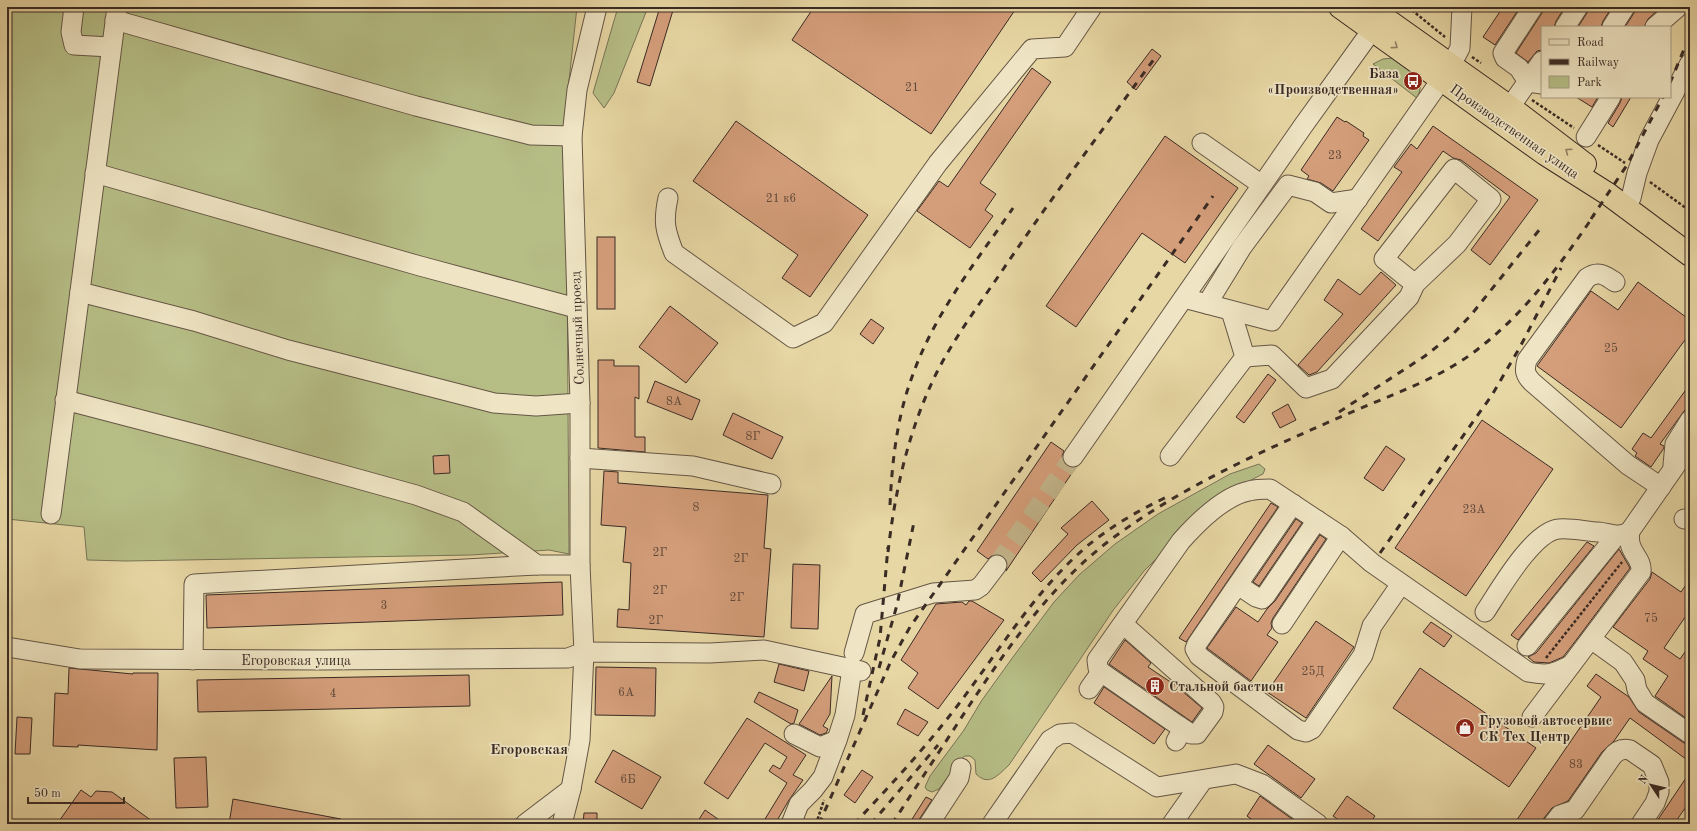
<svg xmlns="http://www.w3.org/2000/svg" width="1697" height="831" viewBox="0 0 1697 831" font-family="'Old Standard TT',serif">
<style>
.green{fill:#b6be86;stroke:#787456}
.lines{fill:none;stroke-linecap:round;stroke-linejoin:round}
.stream{stroke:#728077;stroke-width:4}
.building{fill:#d49e7a;stroke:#3a2b25}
.minor-tunnel{stroke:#c4b58b;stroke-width:19;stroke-dasharray:19 10;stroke-linecap:butt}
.minor-casing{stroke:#655645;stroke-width:21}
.highway-casing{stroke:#3a2b25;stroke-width:24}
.path{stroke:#3a2b25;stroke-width:2.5;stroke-dasharray:3 2;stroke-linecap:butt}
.minor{stroke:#efe5c4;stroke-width:19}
.highway{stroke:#e7d7a4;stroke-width:22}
.rail{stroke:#3a2b25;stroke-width:3;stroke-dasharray:7 7;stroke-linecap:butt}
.oneway{stroke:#908164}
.labels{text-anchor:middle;stroke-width:3.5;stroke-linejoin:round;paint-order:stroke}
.number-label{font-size:12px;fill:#60483a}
.poi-label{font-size:14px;font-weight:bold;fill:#3a2b25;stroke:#efe5c4;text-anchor:start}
.street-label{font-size:14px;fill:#3a2b25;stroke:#efe5c4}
.neighbourhood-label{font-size:15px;font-weight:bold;fill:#3a2b25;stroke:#efe5c4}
</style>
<rect width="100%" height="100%" fill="#e7d7a4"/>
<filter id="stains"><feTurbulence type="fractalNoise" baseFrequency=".005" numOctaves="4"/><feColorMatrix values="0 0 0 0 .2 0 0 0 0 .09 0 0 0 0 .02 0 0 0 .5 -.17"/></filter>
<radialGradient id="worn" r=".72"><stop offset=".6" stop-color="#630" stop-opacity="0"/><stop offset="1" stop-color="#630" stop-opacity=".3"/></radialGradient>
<g class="green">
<polygon points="7,7 577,7 566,108 569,554 549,550 471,555 126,561 87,560 84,527 7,519"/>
<polygon points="618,7 648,7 614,93 604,108 593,93"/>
<polygon points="1393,58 1418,74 1421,84 1418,99 1373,64 1383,59"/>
<path d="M1259,464l6,5 -2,5 -12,6 -76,60 -31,31 -30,38 -105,156c-11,10 -20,22 -33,9l-1,-14 -5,-4h-5l-4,3 -22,30 -7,3 -5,-2 -2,-3 5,-11 34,-46 18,-30 31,-43 41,-55 25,-27 36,-31 43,-30 72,-40z"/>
</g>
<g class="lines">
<polyline class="stream" points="7,541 8,541"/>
</g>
<g class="building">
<polygon points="660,7 674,7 650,86 637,82"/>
<polygon points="814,7 1017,7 931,134 792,40"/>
<polygon points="1503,7 1520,7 1495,45 1483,37"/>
<polygon points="1544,7 1565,7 1556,21 1554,27 1542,27 1542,50 1537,51 1528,62 1516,53 1542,13"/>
<polygon points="1589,7 1612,7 1603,21 1601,27 1578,27 1587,13"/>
<polygon points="1636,7 1661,7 1648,19 1644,27 1625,27 1634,13"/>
<polygon points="1152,49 1161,56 1136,90 1127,82"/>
<polygon points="1032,68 1051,82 980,183 996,194 985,210 993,216 970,248 917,211 939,181 948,187"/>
<polygon points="1576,97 1598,97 1592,107"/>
<polygon points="1622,97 1631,97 1613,127 1608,123 1620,103"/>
<polygon points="1337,117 1345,122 1346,121 1364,133 1363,136 1369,140 1333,191 1321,183 1307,179 1309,176 1301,170"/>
<polygon points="736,121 868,215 810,297 782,278 798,255 693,181"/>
<polygon points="1433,126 1538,200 1490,265 1471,250 1510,197 1461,160 1453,158 1443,151 1378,241 1361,229 1402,172 1394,167 1411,144 1417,149"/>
<polygon points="1165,136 1238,188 1185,263 1142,233 1076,327 1046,306"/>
<rect x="597" y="237" width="18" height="72"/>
<polygon points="1381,272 1396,285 1317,372 1309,375 1298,365 1343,314 1324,300 1338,279 1360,295"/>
<polygon points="1638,282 1690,320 1690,333 1621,428 1537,366 1591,291 1618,310"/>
<polygon points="670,306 718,343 686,383 639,347"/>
<polygon points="871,319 884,328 873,344 860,334"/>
<polygon points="598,360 614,360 614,366 639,366 639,399 635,397 635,437 645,437 645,452 598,448"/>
<polygon points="1268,374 1276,380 1244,423 1236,417"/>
<polygon points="655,381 700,400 692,420 647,402"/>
<polygon points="1690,384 1690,403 1660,444 1664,446 1664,448 1651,467 1635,456 1637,453 1632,449 1643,433 1651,438"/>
<polygon points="1288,404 1296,420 1280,428 1272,413"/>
<polygon points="733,413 783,437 772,459 723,435"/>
<polygon points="1482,420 1553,469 1466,596 1395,548"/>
<polygon points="1051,442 1064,451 1062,456 1063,461 1066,466 1072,468 1076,467 1006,571 1007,561 1003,556 998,554 993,555 988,559 977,551"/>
<polygon points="1386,446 1405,459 1383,491 1364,478"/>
<polygon points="449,455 450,473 434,474 433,456"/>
<polygon points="604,471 618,472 618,483 768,495 764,548 771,549 764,637 617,627 618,609 629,610 631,563 623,562 626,527 601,525"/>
<polygon points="1092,501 1109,520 1077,545 1041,582 1032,573 1068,534 1061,528"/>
<polygon points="1271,503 1278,507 1186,642 1179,638"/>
<polygon points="1296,519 1302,523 1259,586 1253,582"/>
<polygon points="1320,535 1326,539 1273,618 1271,623 1272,628 1267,635 1278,642 1251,681 1207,648 1236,607 1258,622 1267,609 1275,601"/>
<polygon points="1587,542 1594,546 1518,640 1511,635"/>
<polygon points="1619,549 1630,568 1577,639 1563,657 1549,663 1534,662 1528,657 1536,653"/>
<polygon points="793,564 820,565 818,629 791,628"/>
<polygon points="1652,572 1681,592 1690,579 1690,610 1664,648 1680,659 1690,645 1690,721 1655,696 1668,676 1643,659 1648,651 1613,627 1650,579"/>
<polygon points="562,582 563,615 207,628 206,595"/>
<polygon points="969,601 972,601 1004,620 938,709 908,688 918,673 901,660 936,604 962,602 966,605"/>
<polygon points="1316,621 1354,647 1306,718 1267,692"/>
<polygon points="1431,622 1452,636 1444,647 1423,632"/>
<polygon points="1125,640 1151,663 1148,667 1175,685 1202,708 1192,722 1109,664"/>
<polygon points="779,664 809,671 804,691 774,682"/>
<polygon points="596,667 656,668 655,716 595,715"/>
<polygon points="69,668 133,674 133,673 158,673 157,750 78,745 78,747 53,746 55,693 68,694"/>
<polygon points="1420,668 1536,748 1509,787 1393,708"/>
<polygon points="1596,674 1629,697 1639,712 1684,743 1690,745 1690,762 1630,718 1614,741 1602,752 1568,801 1552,808 1544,818 1542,824 1514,824 1601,697 1587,686"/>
<polygon points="469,675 470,706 198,712 197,680"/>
<polygon points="832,676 830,714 823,726 828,729 826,733 820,735 799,724"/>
<polygon points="1104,687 1165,729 1154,744 1094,703"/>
<polygon points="759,692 798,710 794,723 791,724 754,702"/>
<polygon points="905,709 928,722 918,736 897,724"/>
<polygon points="17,717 32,718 30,754 15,754"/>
<polygon points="747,718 806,755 793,775 803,780 789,800 775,824 765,819 787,783 769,771 773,765 780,769 787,757 765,743 728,799 704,783"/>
<polygon points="1268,745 1315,779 1301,798 1254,764"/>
<polygon points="613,750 661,777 642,809 595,782"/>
<polygon points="206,757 208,807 176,808 174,758"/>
<polygon points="862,770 873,777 855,803 844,795"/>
<polygon points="1690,772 1690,801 1674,824 1655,824"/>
<polygon points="81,790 91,797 96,791 112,792 156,824 57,824"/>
<polygon points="1260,796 1299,824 1258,824 1247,816"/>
<polygon points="1347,796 1375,816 1369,824 1344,824 1333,816"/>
<polygon points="926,797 932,800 920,818 918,824 909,824"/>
<polygon points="233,799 341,819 340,824 229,824"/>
<polygon points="705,810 725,824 696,824"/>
<polygon points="584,813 597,813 597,824 583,824"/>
</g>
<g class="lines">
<polyline class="minor-tunnel" points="997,565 1073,457"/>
<defs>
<g id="minor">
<polyline points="74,7 71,32 74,45 111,47"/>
<polyline points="1533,7 1503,53 1505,58 1519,68 1528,82 1542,84"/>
<polyline points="115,20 416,106 531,135 572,136"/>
<polyline points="1565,27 1578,7"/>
<polyline points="1612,27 1625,7"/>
<polyline points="1655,27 1678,7"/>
<polyline points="1451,65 1460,48 1462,7"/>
<polyline points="1510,107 1542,61"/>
<polyline points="1586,137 1611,97"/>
<polyline points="1202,143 1262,185"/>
<polyline points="95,173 420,266 576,308"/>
<path d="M668,198c-5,24 -3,32 6,55l119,85 31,-15 114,-160 94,-114 33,-2 27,-40"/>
<polyline points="1631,198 1637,173 1649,140 1690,63"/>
<path d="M1615,282c-10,-7 -17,-12 -28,-4l-60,82c-3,10 -2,15 5,22l96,83 33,22"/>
<polyline points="80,292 194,321 288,350 494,403 536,406 580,403"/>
<polyline points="1184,298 1272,321 1441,80"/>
<polyline points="1207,304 1242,247 1288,185 1315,192 1331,203 1358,199"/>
<polyline points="1245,357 1272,355 1306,388 1332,379 1409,297 1415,284 1384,259 1454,169 1491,199 1457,244 1415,284"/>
<polyline points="65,400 203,436 416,495 463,512 537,565 580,565"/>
<polyline points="1170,456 1245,357 1231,311"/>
<polyline points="1073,457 1303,126 1372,30"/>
<polyline points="580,458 693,466 771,484"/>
<polyline points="1673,465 1675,444 1690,420"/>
<polyline points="1293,504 1197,644 1195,649 1199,656 1298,730 1306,732 1312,729 1363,655 1372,626 1401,584"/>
<polyline points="51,514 117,7"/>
<polyline points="1684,519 1690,520"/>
<polyline points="1238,585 1256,597 1262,599 1266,595 1317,520"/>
<path d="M1485,612c14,-21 48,-81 74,-83 12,-1 26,2 39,3 12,1 21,7 32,-1l60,-86"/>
<polyline points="1123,624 1211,702 1214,707 1213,712 1197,734 1191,734 1179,726"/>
<polyline points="1282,624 1341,536"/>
<polyline points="1591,639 1623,662 1635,680 1637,690 1645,703 1690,734"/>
<polyline points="1527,646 1616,536"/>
<polyline points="7,647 80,659 324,660 568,658 584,652 710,653 764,650 861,671"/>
<polyline points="854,653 865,614 933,593 975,590 981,586 997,565"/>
<polyline points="193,660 194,584 537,565"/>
<polyline points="1089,689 1101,672"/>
<path d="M1532,717l109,-145c2,-15 -15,-19 -11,-41"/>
<polyline points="794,734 820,747 837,740"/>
<path d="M1176,741l5,-9 -2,-6 -78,-54 -3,-4 -1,-8 84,-119c16,-18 43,-45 68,-50 7,-2 14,-2 21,-2l71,47 31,27 156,109c20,4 26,2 43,-7"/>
<polyline points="525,824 571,789"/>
<polyline points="562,824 571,789 580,740 584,652 580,565 580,403 572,136 577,90 597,7"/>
<polyline points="791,824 799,804 813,790 823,777 837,740 845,715 852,669"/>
<polyline points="929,824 959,778 961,768"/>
<polyline points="992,824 1050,740 1060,734 1072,733 1157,787 1236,774 1262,784 1318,824"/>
<polyline points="1172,824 1203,780"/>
<path d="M1553,824l7,-9 15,-5 36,-52c5,-7 11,-10 19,-8l22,15 7,17v10l-4,11 -14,21"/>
</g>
<g id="highway">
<polyline points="1340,7 1545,154 1608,194 1690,255"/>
<polyline points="1369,7 1510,107 1585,164"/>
</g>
</defs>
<use href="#minor" class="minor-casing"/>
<use href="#highway" class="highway-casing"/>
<g class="path">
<polyline points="1408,7 1445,37"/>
<polyline points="1472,57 1481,63"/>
<polyline points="1532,100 1574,128"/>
<polyline points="1598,145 1625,163"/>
<polyline points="1650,182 1690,211"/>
<polyline points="1546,658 1622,562"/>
<polyline points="816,824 824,800"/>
</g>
<use href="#minor" class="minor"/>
<use href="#highway" class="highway"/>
<g class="rail">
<polyline points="1670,83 1690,35"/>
<polyline points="1591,219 1627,165 1663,97"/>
<polyline points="1339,412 1425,356 1453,334 1471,315 1540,229"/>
<path d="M890,505c2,-43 7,-88 22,-128 22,-63 64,-115 101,-169"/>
<path d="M888,552c7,-62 21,-124 49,-180 19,-37 44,-70 67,-104 48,-71 100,-140 150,-209"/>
<polyline points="1380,553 1492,395 1520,347 1561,268"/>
<polyline points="879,668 897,605 914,522"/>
<polyline points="863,715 880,638 888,547"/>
<polyline points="819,824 891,661 910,627 1213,196"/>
<path d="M854,824c36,-38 72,-77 104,-119 41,-54 76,-113 128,-158 25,-21 55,-38 85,-52"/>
<polyline points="871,824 938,745"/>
<path d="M892,824c24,-37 49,-75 73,-112 43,-65 88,-131 152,-177 70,-51 150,-86 228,-120 45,-20 95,-36 133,-66 47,-36 83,-85 116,-134"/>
</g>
</g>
<defs><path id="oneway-chevron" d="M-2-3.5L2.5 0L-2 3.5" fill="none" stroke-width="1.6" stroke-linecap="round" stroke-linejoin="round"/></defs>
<g class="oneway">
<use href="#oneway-chevron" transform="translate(1395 46) rotate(36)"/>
<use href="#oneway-chevron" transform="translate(1568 151) rotate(-143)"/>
</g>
<defs>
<symbol id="bus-disc" viewBox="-11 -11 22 22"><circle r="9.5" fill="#8f2418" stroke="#efe5c4"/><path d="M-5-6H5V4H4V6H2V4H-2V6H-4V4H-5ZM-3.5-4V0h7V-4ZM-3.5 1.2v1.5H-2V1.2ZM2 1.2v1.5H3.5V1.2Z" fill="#fff"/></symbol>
<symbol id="building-disc" viewBox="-11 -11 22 22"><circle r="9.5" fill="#8f2418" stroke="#efe5c4"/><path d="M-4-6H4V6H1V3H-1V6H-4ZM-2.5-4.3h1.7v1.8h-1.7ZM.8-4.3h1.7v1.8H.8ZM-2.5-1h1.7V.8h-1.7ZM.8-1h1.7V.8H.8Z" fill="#fff"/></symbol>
<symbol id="shop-disc" viewBox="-11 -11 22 22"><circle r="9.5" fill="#8f2418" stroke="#efe5c4"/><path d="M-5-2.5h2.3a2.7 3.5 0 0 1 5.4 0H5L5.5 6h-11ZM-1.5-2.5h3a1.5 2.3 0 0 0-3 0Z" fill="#fff"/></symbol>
</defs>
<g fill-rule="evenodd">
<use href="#bus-disc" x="1402" y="70" width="22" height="22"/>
<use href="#building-disc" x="1144" y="675" width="22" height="22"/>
<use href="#shop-disc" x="1454" y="717" width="22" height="22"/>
</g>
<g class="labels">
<g class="number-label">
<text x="912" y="91">21</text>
<text x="1335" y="159">23</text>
<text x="781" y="202">21 к6</text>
<text x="1611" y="352">25</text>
<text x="674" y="405">8А</text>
<text x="753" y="440">8Г</text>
<text x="696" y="511">8</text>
<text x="1474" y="513">23А</text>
<text x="660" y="556">2Г</text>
<text x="741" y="562">2Г</text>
<text x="660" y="594">2Г</text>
<text x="737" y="601">2Г</text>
<text x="384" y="609">3</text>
<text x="1651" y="622">75</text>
<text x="656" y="624">2Г</text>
<text x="1313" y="675">25Д</text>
<text x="626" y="696">6А</text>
<text x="333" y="697">4</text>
<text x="1576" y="768">83</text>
<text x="628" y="783">6Б</text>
</g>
<g class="poi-label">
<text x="1399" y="78" text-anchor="end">База<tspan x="1399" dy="16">«Производственная»</tspan></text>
<text x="1169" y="691">Стальной бастион</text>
<text x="1479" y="725">Грузовой автосервис<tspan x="1479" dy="16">СК Тех Центр</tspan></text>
</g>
<g class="street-label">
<text transform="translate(1515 131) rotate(35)" y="5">Производственная улица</text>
<text transform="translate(577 328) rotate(-92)" y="5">Солнечный проезд</text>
<text x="296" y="665">Егоровская улица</text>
</g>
<g class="neighbourhood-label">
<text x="529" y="754">Егоровская</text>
</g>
</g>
<rect width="1697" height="831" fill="none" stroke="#e7d7a4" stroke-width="24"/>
<rect x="8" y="8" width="1681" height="815" fill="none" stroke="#3a2b25" stroke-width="2"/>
<rect x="12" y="12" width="1673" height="807" fill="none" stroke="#3a2b25"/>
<rect x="1541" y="26" width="130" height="72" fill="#efe5c4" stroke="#a79b84"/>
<rect x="1549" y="39" width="20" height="6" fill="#efe5c4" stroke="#a79b84"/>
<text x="1577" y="46" font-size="12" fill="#3a2b25">Road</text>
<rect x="1549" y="59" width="20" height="6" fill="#3a2b25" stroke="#a79b84"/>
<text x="1577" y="66" font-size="12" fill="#3a2b25">Railway</text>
<rect x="1549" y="76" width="20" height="12" fill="#b6be86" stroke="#a79b84"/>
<text x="1577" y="86" font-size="12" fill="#3a2b25">Park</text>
<g transform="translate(1651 785) rotate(305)" stroke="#efe5c4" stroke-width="3" paint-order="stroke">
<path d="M0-3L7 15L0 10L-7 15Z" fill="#3a2b25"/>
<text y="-6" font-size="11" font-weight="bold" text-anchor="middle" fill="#3a2b25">N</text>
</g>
<path d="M28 797v6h96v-6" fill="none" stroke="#3a2b25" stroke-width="2"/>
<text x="34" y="797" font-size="12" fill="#3a2b25" stroke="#efe5c4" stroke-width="3" paint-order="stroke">50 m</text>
<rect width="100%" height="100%" filter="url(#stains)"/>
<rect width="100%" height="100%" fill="url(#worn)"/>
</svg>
